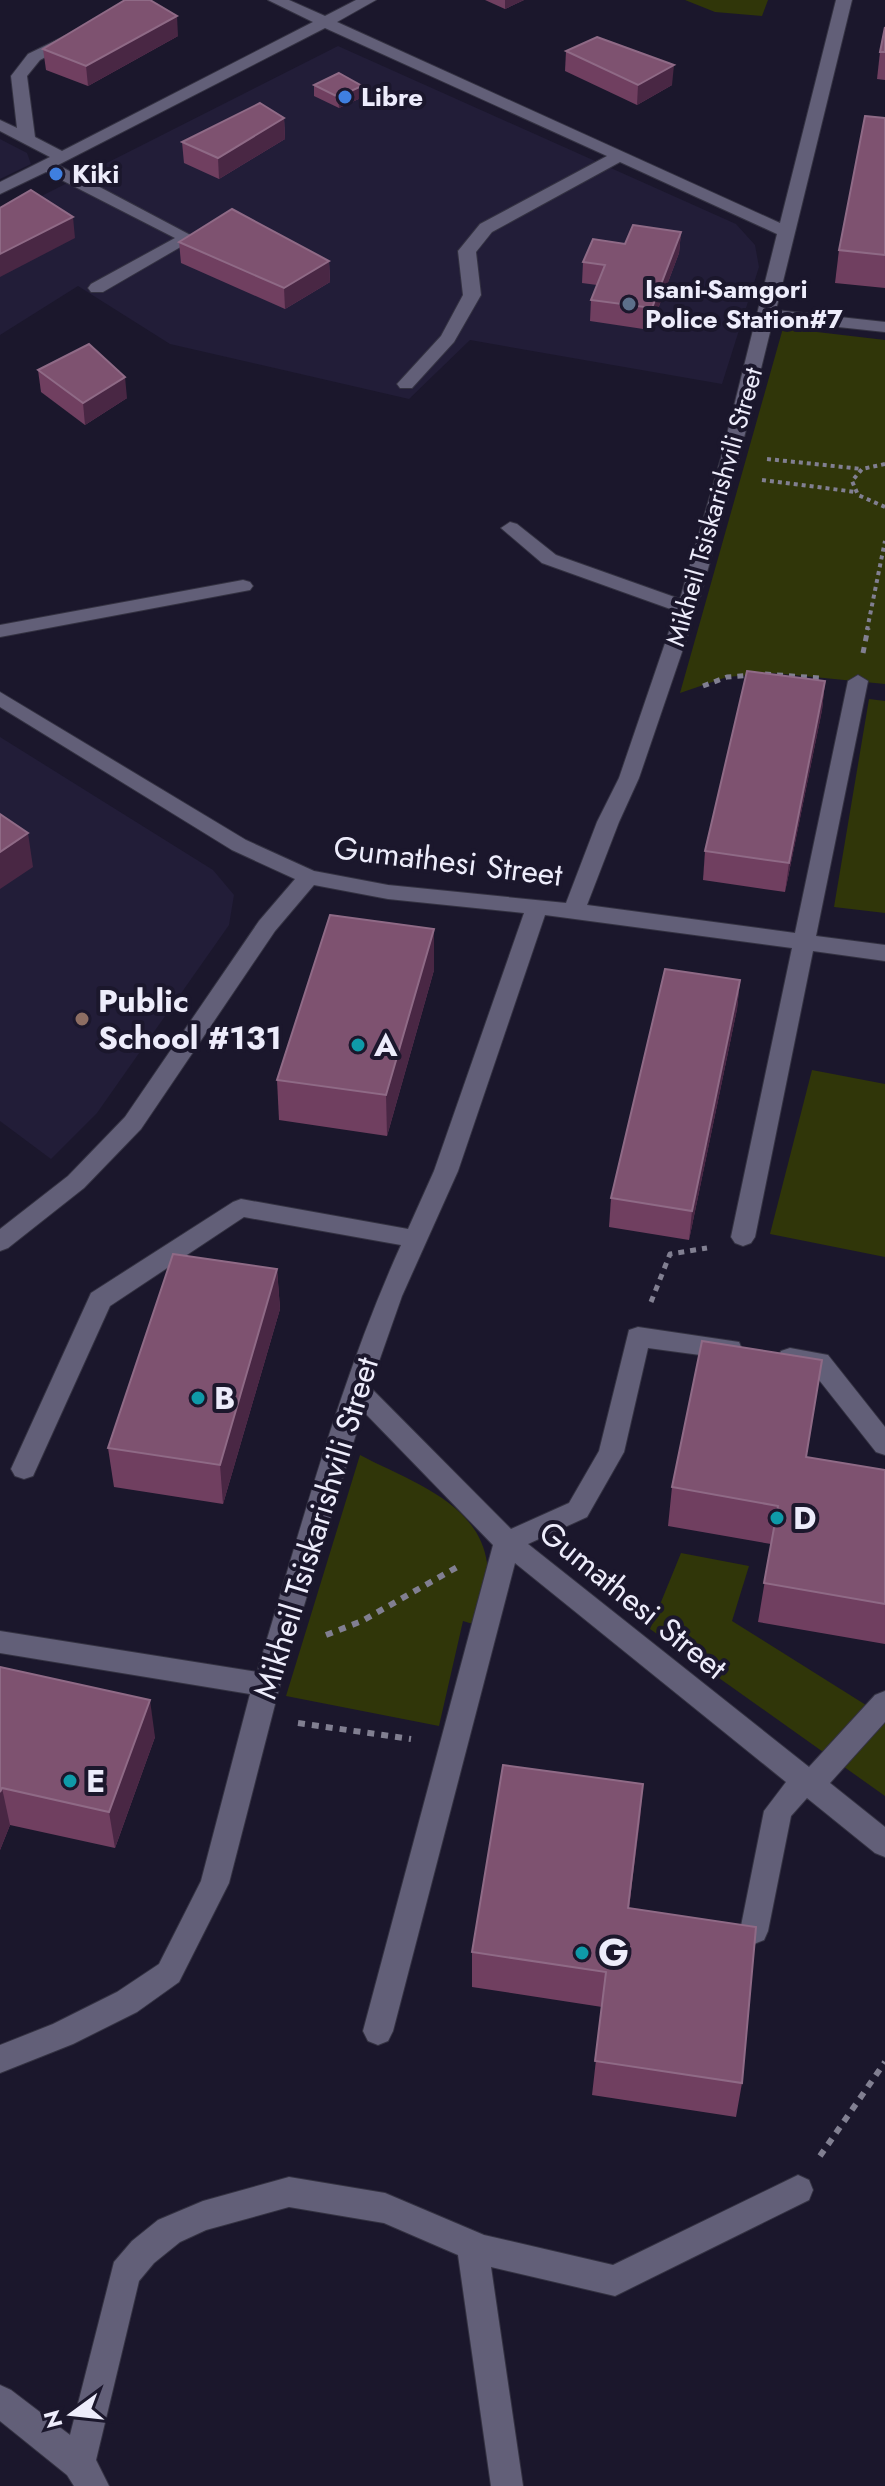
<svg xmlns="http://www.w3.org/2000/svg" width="885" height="2486" viewBox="0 0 885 2486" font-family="Jost,sans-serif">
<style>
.built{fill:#221d38}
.green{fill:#303609}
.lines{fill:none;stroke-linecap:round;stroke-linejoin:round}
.minor-casing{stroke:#343242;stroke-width:2}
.path-far2{stroke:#817f91;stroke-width:4;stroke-dasharray:4 4;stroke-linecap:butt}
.path-far1{stroke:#817f91;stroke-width:5;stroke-dasharray:6 6;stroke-linecap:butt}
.path{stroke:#817f91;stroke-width:6;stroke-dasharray:7 7;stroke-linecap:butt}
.minor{fill:#625f78;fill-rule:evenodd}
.wall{fill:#703f60}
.shaded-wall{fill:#492744}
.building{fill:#7e5270;stroke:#8f6a86;stroke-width:2}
.shop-dot{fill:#3f7fe0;stroke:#1b172c;stroke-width:3}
.service-dot{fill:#5c6f8a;stroke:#1b172c;stroke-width:3}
.education-dot{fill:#8d6e63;stroke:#1b172c;stroke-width:3}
.culture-dot{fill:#0f9aa8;stroke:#1b172c;stroke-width:3}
.labels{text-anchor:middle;stroke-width:8;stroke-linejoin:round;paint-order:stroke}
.far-poi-label{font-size:26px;font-weight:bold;fill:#edecfb;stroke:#1b172c;text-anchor:start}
.far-street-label{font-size:26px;fill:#edecfb;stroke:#1b172c}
.street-label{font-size:32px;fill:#edecfb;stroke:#1b172c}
.poi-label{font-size:32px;font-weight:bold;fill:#edecfb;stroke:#1b172c;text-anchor:start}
.near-poi-label{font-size:38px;font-weight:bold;fill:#edecfb;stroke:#1b172c;text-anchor:start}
</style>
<rect width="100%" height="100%" fill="#1b172c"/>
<g class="built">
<polygon points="338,46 736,224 755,245 759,267 722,384 470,340 409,399 170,344 78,286 0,335 0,217"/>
<polygon points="0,139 27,153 31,164 0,179"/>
<polygon points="0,737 213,870 234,895 229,925 97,1113 51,1159 0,1121"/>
</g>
<g class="green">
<polygon points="685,0 768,0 762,16 715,12"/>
<polygon points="783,328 885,340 885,684 773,673 727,677 680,693"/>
<polygon points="869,699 885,701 885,913 834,907"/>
<polygon points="812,1070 885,1084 885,1257 770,1234"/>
<path d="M360,1455c47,25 119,47 127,108 2,18 -7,44 -11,62l-13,-4 -24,105 -153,-30z"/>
<polygon points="681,1553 749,1566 732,1621 885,1717 885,1796 650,1629"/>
</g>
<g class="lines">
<defs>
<g id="minor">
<path d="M268,0h21l36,16 31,-16h20l-39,22 443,201 56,-223h16l-76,310 109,12v10l-112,-12 -34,138 -42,150 -58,170 -20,44 -32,83 208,28 53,-252 10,-6 10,6 -52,255 69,9v16l-72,-10 -58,286 -4,6 -8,3 -8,-3 -4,-6 61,-289 -247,-33 -87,256 -56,125 -32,91 141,142 58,-26 30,-52 30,-121 9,-3 101,15 3,7 -3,7 -9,3 -82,-11 -24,104 -37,65 -59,27 281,223 66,-72 10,-4v31l-55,61 55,44v30l-10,-4 -68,-55 -16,18 -23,115 -4,9 -10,4 -10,-4 -4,-9 24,-120 22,-29 -271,-219 -122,468 -5,10 -10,4 -10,-4 -5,-10 130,-486 -130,-134 -83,274 -51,198 -50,99 -42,30 -64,32 -73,29v-28l53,-21 64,-32 42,-28 42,-83 49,-187 -250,-41v-22l257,41c44,-143 82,-290 144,-427l-157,-28 -134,89 -77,170 -9,3 -9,-3 -4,-7 80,-176 142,-91 8,-3 167,30 26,-58 90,-258 -136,-14 -74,-14 -39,46 -134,198 -57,59 -76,60 -8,3v-22l68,-53 57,-59 134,-196 36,-42 -63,-29 -232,-143v-15l246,148 68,31 74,14 178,18 31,-81 22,-44 57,-167 -134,-48 -41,-35 9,-6 7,2 39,31 124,44 41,-141 56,-224 -157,-72 -128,70 -16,20 5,43 -27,47 -42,46h-12l-3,-4 44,-48 22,-41 -5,-44 22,-27 127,-68 -282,-128 -267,137 138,73 -93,54h-12l-3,-4 3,-4 84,-46 -129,-66 -46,22v-12l50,-25 -50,-26v-11l17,8 -6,-52 17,-22 37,-18 6,-2 8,5 -39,21 -13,16 8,61 27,14 251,-129z"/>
<polygon points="243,580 250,582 253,586 250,590 0,637 0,625"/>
<polygon points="790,1348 828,1355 885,1427 885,1455 876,1452 812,1371 781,1365 778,1358 781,1351"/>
<polygon points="798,2175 809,2180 813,2190 809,2200 615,2296 491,2267 523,2486 491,2486 458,2255 384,2223 289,2207 206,2230 180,2242 154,2263 139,2281 96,2460 109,2486 74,2486 67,2475 0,2421 0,2385 11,2390 70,2435 114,2262 132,2241 158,2220 203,2201 289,2177 385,2193 484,2235 613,2265"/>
</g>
</defs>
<use href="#minor" class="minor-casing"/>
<g class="path-far2">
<polyline points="767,459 862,469"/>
<polyline points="885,464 862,469 852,481 858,495 885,507"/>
<polyline points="762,480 856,492"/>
<polyline points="867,630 885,541"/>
</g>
<g class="path-far1">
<polyline points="863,653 868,628"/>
<polyline points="765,674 819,678"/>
<polyline points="703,686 727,677 751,675"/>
<polyline points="651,1302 670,1254 707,1248"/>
</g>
<g class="path">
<polyline points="326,1635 362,1621 459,1566"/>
<polyline points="298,1723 411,1739"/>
<polyline points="820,2156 885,2062"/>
</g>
<use href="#minor" class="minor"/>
</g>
<g class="wall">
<polygon points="485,0 524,0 505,9"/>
<polygon points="885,27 885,80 877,79 880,52"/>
<polygon points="178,36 88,86 46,70 43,49"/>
<polygon points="566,51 672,85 637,105 565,71"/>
<polygon points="314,85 362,86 363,97 339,108 314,96"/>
<polygon points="284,118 285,139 219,179 184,163 182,142"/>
<polygon points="885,118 885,288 835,283 839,250"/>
<polygon points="681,232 679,253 650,330 590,321 591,300 597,285 582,283 583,262 625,244"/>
<polygon points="179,242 329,261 330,282 285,309 181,263"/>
<polygon points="38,370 127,398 85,425 41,392"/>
<polygon points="825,681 822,710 785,892 703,880 705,851"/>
<polygon points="434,970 387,1136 279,1120 277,1080"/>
<polygon points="740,980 737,1009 689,1240 609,1227 611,1198"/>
<polygon points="277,1269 280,1309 223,1504 114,1487 108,1448"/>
<polygon points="806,1457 885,1470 885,1644 758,1622 771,1544 668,1526 672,1487"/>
<polygon points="0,1667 155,1737 115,1848 10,1825 0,1850"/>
<polygon points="643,1784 629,1909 742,2083 736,2117 592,2095 602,2007 472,1987 472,1952"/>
</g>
<g class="shaded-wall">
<polygon points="505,0 524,0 505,9"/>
<polygon points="177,16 178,36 88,86 86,66"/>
<polygon points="674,65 672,85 637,105 638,85"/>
<polygon points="362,86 363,97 339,108 338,97"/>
<polygon points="284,118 285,139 219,179 218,158"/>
<polygon points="73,217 75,238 0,277 0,254"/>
<polygon points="681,232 679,253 650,330 652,308"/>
<polygon points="329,261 330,282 285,309 284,288"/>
<polygon points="125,377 127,398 85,425 83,403"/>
<polygon points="825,681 822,710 785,892 789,863"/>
<polygon points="28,833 33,867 0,889 0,852"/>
<polygon points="434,929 434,970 387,1136 386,1095"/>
<polygon points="740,980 737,1009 689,1240 692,1211"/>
<polygon points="277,1269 280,1309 223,1504 220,1465"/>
<polygon points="150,1700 155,1737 115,1848 109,1812"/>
<polygon points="643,1784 640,1821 624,1944 628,1908"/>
<polygon points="2,1788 10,1825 0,1850 0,1792"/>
</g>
<g class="building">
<polygon points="125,0 150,0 177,16 86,66 43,49"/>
<polygon points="885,27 885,52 880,52"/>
<polygon points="597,37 674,65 638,85 566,51"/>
<polygon points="339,73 362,86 338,97 314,85"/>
<polygon points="260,103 284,118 218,158 182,142"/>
<polygon points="865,116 885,118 885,255 839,250"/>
<polygon points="31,190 73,217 0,254 0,208"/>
<polygon points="232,209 329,261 284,288 179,242"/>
<polygon points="633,225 681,232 652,308 591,300 605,265 583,262 593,239 625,244"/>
<polygon points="89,344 125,377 83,403 38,370"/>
<polygon points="747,671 825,681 789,863 705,851"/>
<polygon points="0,814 28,833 0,852"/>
<polygon points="330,915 434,929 386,1095 277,1080"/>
<polygon points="665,969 740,980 692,1211 611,1198"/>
<polygon points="173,1254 277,1269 220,1465 108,1448"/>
<polygon points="702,1341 822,1360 806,1457 885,1470 885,1604 764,1583 778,1506 672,1487"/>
<polygon points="0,1667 150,1700 109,1812 2,1788 0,1792"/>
<polygon points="503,1765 643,1784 628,1908 756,1927 742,2083 595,2061 606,1972 472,1952"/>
</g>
<g class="shop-dot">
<circle cx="345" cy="97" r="8"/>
<circle cx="56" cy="174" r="8"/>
</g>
<circle class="service-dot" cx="629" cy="304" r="8"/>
<circle class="education-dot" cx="82" cy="1019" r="8"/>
<g class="culture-dot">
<circle cx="358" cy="1045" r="8"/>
<circle cx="198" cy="1398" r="8"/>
<circle cx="777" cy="1518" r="8"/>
<circle cx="70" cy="1781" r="8"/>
<circle cx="582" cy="1953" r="8"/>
</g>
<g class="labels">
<g class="far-poi-label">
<text x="361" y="106">Libre</text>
<text x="72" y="183">Kiki</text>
<text x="645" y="298">Isani-Samgori<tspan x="645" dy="30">Police Station#7</tspan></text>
</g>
<g class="far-street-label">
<text transform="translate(714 507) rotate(-74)" y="9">Mikheil Tsiskarishvili Street</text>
</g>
<g class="street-label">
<text transform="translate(448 861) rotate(7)" y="11">Gumathesi Street</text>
<text transform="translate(316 1528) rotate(-73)" y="11">Mikheil Tsiskarishvili Street</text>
<text transform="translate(633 1600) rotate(39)" y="11">Gumathesi Street</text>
</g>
<g class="poi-label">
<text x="98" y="1012">Public<tspan x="98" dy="37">School #131</tspan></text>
<text x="374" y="1056">A</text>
<text x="214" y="1409">B</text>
<text x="793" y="1529">D</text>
<text x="86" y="1792">E</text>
</g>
<g class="near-poi-label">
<text x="598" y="1966">G</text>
</g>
</g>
<g transform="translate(72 2414) rotate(255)" stroke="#1b172c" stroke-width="6" paint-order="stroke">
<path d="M0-6L14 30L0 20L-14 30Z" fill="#edecfb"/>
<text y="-12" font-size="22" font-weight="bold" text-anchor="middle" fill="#edecfb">N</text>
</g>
</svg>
